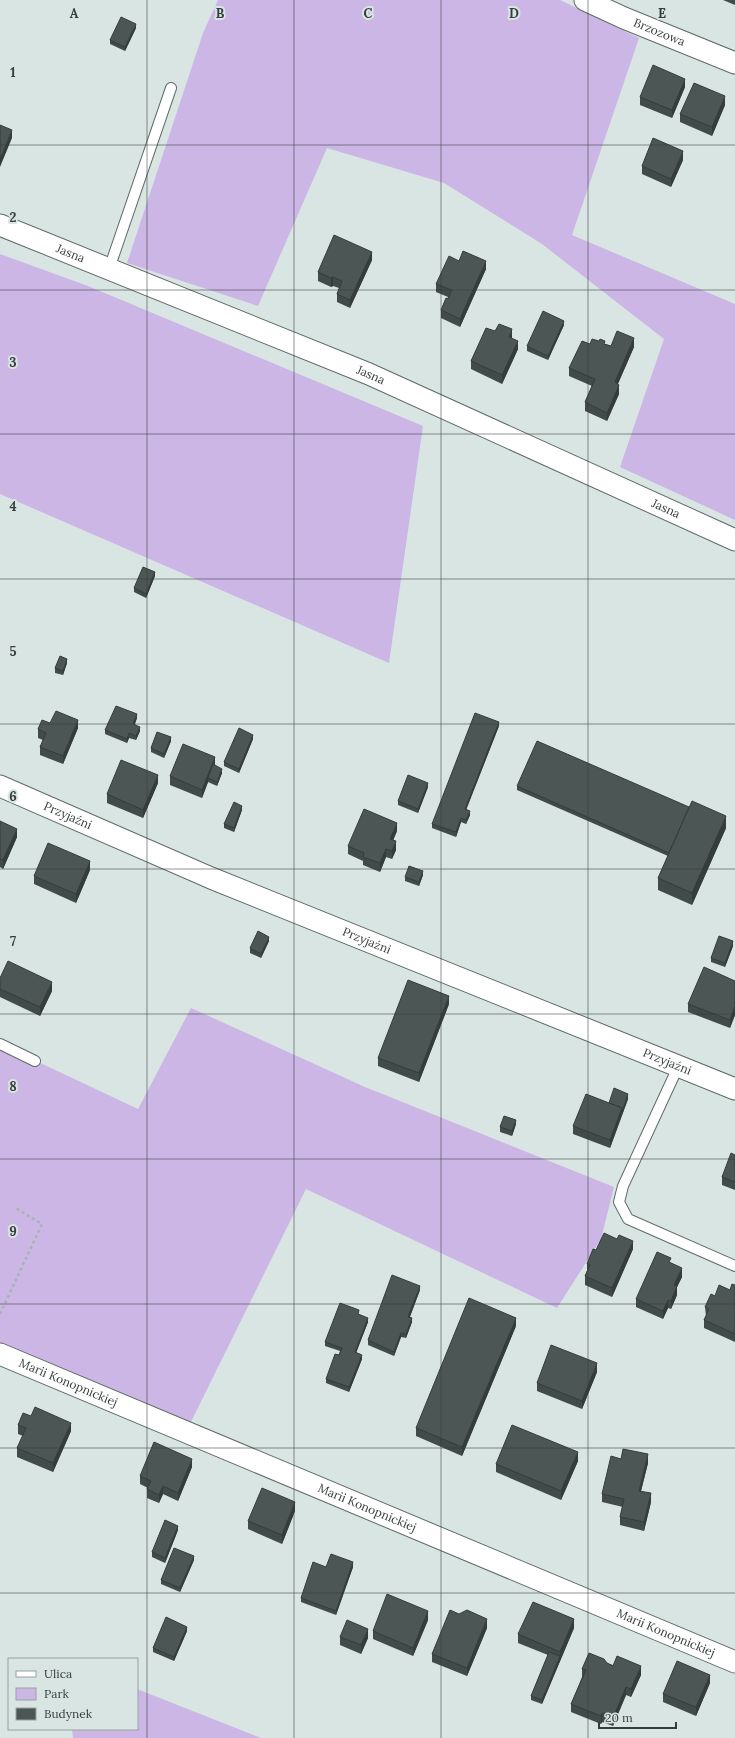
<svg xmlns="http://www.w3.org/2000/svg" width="735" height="1738" viewBox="0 0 735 1738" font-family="Lora,serif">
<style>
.green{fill:#ccb6e6}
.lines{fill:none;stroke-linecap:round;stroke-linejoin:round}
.service-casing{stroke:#606b69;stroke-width:12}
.minor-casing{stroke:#606b69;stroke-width:23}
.path{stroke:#a8b3b1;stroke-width:2.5;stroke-dasharray:3 3;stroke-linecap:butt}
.service{stroke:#fff;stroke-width:10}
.minor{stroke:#fff;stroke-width:21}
.wall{fill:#414b49}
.shaded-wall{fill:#353d3c}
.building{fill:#4c5755;stroke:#353d3c}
.grid{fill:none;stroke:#373d3c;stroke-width:1;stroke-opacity:0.55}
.labels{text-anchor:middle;stroke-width:4;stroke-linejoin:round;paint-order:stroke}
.street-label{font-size:12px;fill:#373d3c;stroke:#d8e5e3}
.grid-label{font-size:13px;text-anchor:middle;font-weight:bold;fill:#373d3c;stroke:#d8e5e3;stroke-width:4;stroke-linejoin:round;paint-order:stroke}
</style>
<rect width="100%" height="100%" fill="#d8e5e3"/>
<g class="green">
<polygon points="218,0 560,0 639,38 572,235 735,304 735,520 620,467 664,339 542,244 444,183 327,148 258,306 127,263 203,33"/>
<polygon points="0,254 88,286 423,426 389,663 0,494"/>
<polygon points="191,1008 365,1087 614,1187 601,1239 557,1308 306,1189 186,1432 0,1353 0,1044 138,1109"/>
<polygon points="137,1689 261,1738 73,1738 72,1729 137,1729"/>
</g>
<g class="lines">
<defs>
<g id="service">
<polyline points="109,269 171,88"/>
<polyline points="0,1044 35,1061"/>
<polyline points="678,1067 623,1186 619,1202 628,1219 735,1266"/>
</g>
<g id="minor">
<path id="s1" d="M585,0l39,18 111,45"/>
<path id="s2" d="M0,225l369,149 366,166"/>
<path id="s3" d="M0,786l211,92 524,211"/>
<path id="s4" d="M0,1354l735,308"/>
</g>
</defs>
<use href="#service" class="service-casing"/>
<use href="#minor" class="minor-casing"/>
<polyline class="path" points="0,1314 42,1224 14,1207"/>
<use href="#service" class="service"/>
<use href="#minor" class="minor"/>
</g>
<g class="wall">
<polygon points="723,0 735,0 735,5"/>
<polygon points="136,28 125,51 110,44 110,40"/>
<polygon points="685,87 672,118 640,105 640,97"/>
<polygon points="725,105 712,136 680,122 680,114"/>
<polygon points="683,160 671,187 642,174 642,166"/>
<polygon points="372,260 350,308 337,302 337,294 339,288 333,286 331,287 318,281 318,272"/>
<polygon points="486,269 460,327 441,318 441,310 448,297 436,292 436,284"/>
<polygon points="564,325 548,360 527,351 527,346"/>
<polygon points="512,338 518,349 502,384 471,369 471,361"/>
<polygon points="605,344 611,346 634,347 618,384 619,394 607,421 585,411 585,402 592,386 569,376 569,368"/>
<polygon points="155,576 146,598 134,592 134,588"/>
<polygon points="67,663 63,675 55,673 55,668"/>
<polygon points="137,718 135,724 140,731 136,740 129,738 127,743 105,734 105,730"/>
<polygon points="50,723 78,728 63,764 40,755 40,747 43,740 38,738 38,729"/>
<polygon points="499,726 466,809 470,815 466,824 461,822 456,837 432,828 432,824"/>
<polygon points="253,739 239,773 224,766 224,762"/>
<polygon points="171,741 164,758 151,752 151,748"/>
<polygon points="215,765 222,773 217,786 208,782 202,798 170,785 170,776"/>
<polygon points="158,783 143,818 107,803 107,794"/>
<polygon points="517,786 726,828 692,905 658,890 658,878 668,856 517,790"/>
<polygon points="428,787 418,813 398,805 398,801"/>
<polygon points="242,810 234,832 224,828 224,824"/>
<polygon points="0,821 17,837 3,869 0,867"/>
<polygon points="397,831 393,840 396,850 392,859 386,857 380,872 363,865 363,861 348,854 348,846"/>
<polygon points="90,870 76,903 34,884 34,876"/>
<polygon points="423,875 419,886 405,881 405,877"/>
<polygon points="269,941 261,958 250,953 250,948"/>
<polygon points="733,946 725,967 711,962 711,958"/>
<polygon points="0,978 52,991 40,1016 0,997"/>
<polygon points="735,981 735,1015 730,1028 688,1012 688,1004"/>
<polygon points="449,1004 419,1082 378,1066 378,1058"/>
<polygon points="628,1099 610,1148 573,1134 573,1126 609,1103"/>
<polygon points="516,1124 512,1136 500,1132 500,1127"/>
<polygon points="735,1155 735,1190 722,1185 722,1177"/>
<polygon points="633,1249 612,1297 585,1285 585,1276 587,1271 587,1264 596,1250"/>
<polygon points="671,1263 682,1277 677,1287 677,1295 671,1309 668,1308 663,1319 636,1307 636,1299"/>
<polygon points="735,1285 735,1342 704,1328 704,1320 706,1316 705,1307 715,1296 730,1290"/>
<polygon points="420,1290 410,1317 412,1322 406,1338 401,1337 394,1356 368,1345 368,1340"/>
<polygon points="359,1314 368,1322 356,1352 362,1359 349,1392 326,1383 326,1379 339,1355 340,1351 325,1346 325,1342"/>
<polygon points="516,1326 462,1456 416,1436 416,1428"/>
<polygon points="597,1372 582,1409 537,1391 537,1383"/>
<polygon points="18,1425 71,1431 53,1472 17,1457 17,1448 23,1436 18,1434"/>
<polygon points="621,1459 648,1463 641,1491 651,1502 644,1531 620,1525 620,1517 623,1507 602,1502 602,1494"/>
<polygon points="578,1461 561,1500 496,1472 496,1464"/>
<polygon points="192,1467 178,1501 163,1494 159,1503 147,1498 147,1489 148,1488 140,1484 140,1476"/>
<polygon points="295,1511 282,1544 248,1529 248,1521"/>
<polygon points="178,1530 165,1563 152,1557 152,1552"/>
<polygon points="194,1560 180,1592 161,1584 161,1580"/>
<polygon points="326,1567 353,1567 336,1615 301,1602 301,1598"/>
<polygon points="428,1620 413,1656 373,1639 373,1631"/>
<polygon points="487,1628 467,1676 432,1662 432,1654"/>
<polygon points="574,1628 542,1704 531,1700 531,1696 548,1655 518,1643 518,1634"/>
<polygon points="187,1631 174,1661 153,1652 153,1648"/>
<polygon points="340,1637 368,1638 361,1654 340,1645"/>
<polygon points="607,1663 641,1675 631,1697 626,1695 613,1726 602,1722 601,1724 571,1712 571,1704 582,1677 582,1669"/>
<polygon points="710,1683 696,1716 663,1702 663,1694"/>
</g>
<g class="shaded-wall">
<polygon points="136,24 136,28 125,51 125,47"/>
<polygon points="685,79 685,87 672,118 672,110"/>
<polygon points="725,96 725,105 712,136 712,127"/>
<polygon points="12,130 12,138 0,167 0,159"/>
<polygon points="683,151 683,160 671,187 671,179"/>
<polygon points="372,252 372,260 350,308 350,300"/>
<polygon points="486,261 486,269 460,327 460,319"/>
<polygon points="333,277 333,286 331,287 331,278"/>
<polygon points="564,321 564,325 548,360 548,356"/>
<polygon points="512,329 512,338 509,346 509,337"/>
<polygon points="634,338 634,347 615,390 615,382"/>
<polygon points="518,341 518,349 502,384 502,375"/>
<polygon points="619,385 619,394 607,421 607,413"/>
<polygon points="155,572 155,576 146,598 146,594"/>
<polygon points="67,659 67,663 63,675 63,671"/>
<polygon points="137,714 137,718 133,728 133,724"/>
<polygon points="78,720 78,728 63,764 63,756"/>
<polygon points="499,722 499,726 465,813 465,809"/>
<polygon points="140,727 140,731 136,740 136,736"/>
<polygon points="129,733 129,738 127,743 127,739"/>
<polygon points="253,735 253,739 239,773 239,769"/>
<polygon points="171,737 171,741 164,758 164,754"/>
<polygon points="215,757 215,765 208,778 208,782 202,798 202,790"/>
<polygon points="222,769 222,773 217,786 217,782"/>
<polygon points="158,775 158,783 143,818 143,810"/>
<polygon points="428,783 428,787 418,813 418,809"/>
<polygon points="242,806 242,810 234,832 234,828"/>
<polygon points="470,811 470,815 466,824 466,820"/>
<polygon points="726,816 726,828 692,905 692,893"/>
<polygon points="461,818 461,822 456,837 456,832"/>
<polygon points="397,823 397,831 390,848 390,839"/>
<polygon points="17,829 17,837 3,869 3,860"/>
<polygon points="396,841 396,850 392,859 392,851"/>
<polygon points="386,849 386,857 380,872 380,863"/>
<polygon points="90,861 90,870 76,903 76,894"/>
<polygon points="423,871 423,875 419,886 419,882"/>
<polygon points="269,937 269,941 261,958 261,954"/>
<polygon points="733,941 733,946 725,967 725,963"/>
<polygon points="52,982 52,991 40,1016 40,1007"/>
<polygon points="449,996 449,1004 419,1082 419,1073"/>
<polygon points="735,1006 735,1015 730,1028 730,1020"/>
<polygon points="628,1094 628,1099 610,1148 610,1140 622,1108"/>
<polygon points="516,1120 516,1124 512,1136 512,1131"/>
<polygon points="633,1241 633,1249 612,1297 612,1288"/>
<polygon points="682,1268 682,1277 677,1287 677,1295 671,1309 671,1301 674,1285"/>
<polygon points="420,1286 420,1290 408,1321 408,1317"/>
<polygon points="668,1300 668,1308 663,1319 663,1311"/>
<polygon points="368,1318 368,1322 355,1356 355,1352"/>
<polygon points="412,1318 412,1322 406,1338 406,1334"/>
<polygon points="516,1318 516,1326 462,1456 462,1447"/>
<polygon points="401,1333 401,1337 394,1356 394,1352"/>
<polygon points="362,1355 362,1359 349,1392 349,1387"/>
<polygon points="597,1363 597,1372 582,1409 582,1401"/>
<polygon points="71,1423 71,1431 53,1472 53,1463"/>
<polygon points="578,1452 578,1461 561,1500 561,1491"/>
<polygon points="648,1454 648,1463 639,1499 639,1491"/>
<polygon points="192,1459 192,1467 178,1501 178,1493"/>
<polygon points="163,1486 163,1494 159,1503 159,1495"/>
<polygon points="651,1493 651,1502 644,1531 644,1522"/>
<polygon points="295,1502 295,1511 282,1544 282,1535"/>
<polygon points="178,1526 178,1530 165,1563 165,1558"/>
<polygon points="194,1556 194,1560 180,1592 180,1588"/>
<polygon points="353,1562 353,1567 336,1615 336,1611"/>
<polygon points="428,1611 428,1620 413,1656 413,1648"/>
<polygon points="487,1619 487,1628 467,1676 467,1668"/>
<polygon points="574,1619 574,1628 542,1704 542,1700 560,1656 560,1652"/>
<polygon points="187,1627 187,1631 174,1661 174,1657"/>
<polygon points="368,1629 368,1638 361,1654 361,1645"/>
<polygon points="641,1666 641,1675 631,1697 631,1689"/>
<polygon points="710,1675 710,1683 696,1716 696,1707"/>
<polygon points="626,1687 626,1695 613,1726 613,1718"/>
<polygon points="602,1713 602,1722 601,1724 601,1716"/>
</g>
<g class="building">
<polygon points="121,17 136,24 125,47 110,40"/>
<polygon points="653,65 685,79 672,110 640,97"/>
<polygon points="694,83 725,96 712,127 680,114"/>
<polygon points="0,125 12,130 0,159"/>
<polygon points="653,138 683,151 671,179 642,166"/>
<polygon points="334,235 372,252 350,300 337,294 342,281 333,277 331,278 318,272"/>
<polygon points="463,251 486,261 460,319 441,310 446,298 448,299 452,290 436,284 449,256 459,261"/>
<polygon points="543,311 564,321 548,356 527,346"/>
<polygon points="499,324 512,329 509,337 518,341 502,375 471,361 486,328 495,331"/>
<polygon points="617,331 634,338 615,382 619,385 607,413 585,402 595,379 569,368 582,341 590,344 592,339 599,341 600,339 605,341 604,344 611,346"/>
<polygon points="143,567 155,572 146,594 134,588"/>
<polygon points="60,656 67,659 63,671 55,668"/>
<polygon points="116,706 137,714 133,724 140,727 136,736 129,733 127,739 105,730"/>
<polygon points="56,711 78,720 63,756 40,747 46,733 38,729 42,720 50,723"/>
<polygon points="475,713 499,722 465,809 470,811 466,820 461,818 456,832 432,824"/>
<polygon points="239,728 253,735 239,769 224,762"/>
<polygon points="157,732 171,737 164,754 151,748"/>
<polygon points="537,741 689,807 669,853 517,786"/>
<polygon points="183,744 215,757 202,790 170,776"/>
<polygon points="121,760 158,775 143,810 107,794"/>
<polygon points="213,764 222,769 217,782 208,778"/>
<polygon points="408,775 428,783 418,809 398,801"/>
<polygon points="692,801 726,816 692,893 658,878"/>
<polygon points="234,802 242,806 234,828 224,824"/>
<polygon points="364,809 397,823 390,839 396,841 392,851 386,849 380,863 363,857 364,853 348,846"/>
<polygon points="0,821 17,829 3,860 0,859"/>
<polygon points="48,843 90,861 76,894 34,876"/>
<polygon points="409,866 423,871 419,882 405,877"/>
<polygon points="258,931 269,937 261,954 250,948"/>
<polygon points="719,936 733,941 725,963 711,958"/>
<polygon points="8,961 52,982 40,1007 0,989 0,978"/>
<polygon points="704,967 735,981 735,1006 730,1020 688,1004"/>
<polygon points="408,980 449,996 419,1073 378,1058"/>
<polygon points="614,1088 628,1094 622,1112 622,1108 609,1103"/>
<polygon points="586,1094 622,1108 610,1140 573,1126"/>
<polygon points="504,1116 516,1120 512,1131 500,1127"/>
<polygon points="731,1153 735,1155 735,1182 722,1177"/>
<polygon points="604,1233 617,1239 619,1235 633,1241 612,1288 585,1276 590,1265 587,1264 593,1249 596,1250"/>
<polygon points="657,1252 671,1258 669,1262 682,1268 674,1285 677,1286 671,1301 668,1300 663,1311 636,1299"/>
<polygon points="392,1275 420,1286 408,1317 412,1318 406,1334 401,1333 394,1352 368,1340"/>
<polygon points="732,1284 735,1285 735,1334 704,1320 709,1309 705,1307 711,1294 715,1296 719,1285 730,1290"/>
<polygon points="469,1298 516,1318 462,1447 416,1428"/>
<polygon points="340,1303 359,1310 358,1314 368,1318 355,1352 362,1355 349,1387 326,1379 335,1354 339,1355 342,1348 325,1342"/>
<polygon points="551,1345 597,1363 582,1401 537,1383"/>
<polygon points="35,1407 71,1423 53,1463 17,1448 26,1428 18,1425 23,1413 31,1416"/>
<polygon points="512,1425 578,1452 561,1491 496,1464"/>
<polygon points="154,1442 192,1459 178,1493 163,1486 159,1495 147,1489 151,1481 140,1476"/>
<polygon points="623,1449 648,1454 639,1491 651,1493 644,1522 620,1517 624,1499 602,1494 611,1456 621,1459"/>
<polygon points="262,1488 295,1502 282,1535 248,1521"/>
<polygon points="165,1520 178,1526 165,1558 152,1552"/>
<polygon points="174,1548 194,1556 180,1588 161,1580"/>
<polygon points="331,1554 353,1562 336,1611 301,1598 313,1562 326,1567"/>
<polygon points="387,1594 428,1611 413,1648 373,1631"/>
<polygon points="533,1602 574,1619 560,1652 518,1634"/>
<polygon points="450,1610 459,1614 467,1610 487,1619 467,1668 432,1654"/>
<polygon points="166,1617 187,1627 174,1657 153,1648"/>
<polygon points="347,1620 368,1629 361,1645 340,1637"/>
<polygon points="549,1652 560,1656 542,1700 531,1696"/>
<polygon points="589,1653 604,1659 607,1663 613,1666 617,1656 641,1666 631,1689 626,1687 613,1718 602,1713 601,1716 571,1704 586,1670 582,1669"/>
<polygon points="677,1661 710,1675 696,1707 663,1694"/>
</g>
<path class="grid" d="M147,0v1738M294,0v1738M441,0v1738M588,0v1738M0,145h735M0,290h735M0,434h735M0,579h735M0,724h735M0,869h735M0,1014h735M0,1159h735M0,1304h735M0,1448h735M0,1593h735"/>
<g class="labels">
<g class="street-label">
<text dy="4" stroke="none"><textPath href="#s1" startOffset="81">Brzozowa</textPath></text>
<text dy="4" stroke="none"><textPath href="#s2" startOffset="76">Jasna</textPath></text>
<text dy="4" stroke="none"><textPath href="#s2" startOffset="400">Jasna</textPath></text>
<text dy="4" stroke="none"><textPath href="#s2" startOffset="724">Jasna</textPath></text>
<text dy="4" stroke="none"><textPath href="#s3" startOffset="74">Przyjaźni</textPath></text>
<text dy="4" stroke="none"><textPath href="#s3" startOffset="398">Przyjaźni</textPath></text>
<text dy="4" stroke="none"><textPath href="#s3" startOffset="722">Przyjaźni</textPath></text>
<text dy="4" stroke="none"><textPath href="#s4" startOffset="74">Marii Konopnickiej</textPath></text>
<text dy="4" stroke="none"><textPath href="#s4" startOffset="398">Marii Konopnickiej</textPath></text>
<text dy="4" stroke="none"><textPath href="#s4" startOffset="722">Marii Konopnickiej</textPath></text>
</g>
</g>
<g class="grid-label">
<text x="74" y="18">A</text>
<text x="220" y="18">B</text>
<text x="368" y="18">C</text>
<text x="514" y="18">D</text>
<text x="662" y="18">E</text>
<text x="13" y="77">1</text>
<text x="13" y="222">2</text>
<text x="13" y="367">3</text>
<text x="13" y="511">4</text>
<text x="13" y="656">5</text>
<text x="13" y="801">6</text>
<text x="13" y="946">7</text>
<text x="13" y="1091">8</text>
<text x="13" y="1236">9</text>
</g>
<rect x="8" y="1658" width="130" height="72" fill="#d8e5e3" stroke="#98a2a0"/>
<rect x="16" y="1671" width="20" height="6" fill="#ffffff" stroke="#98a2a0"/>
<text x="44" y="1678" font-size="12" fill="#373d3c">Ulica</text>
<rect x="16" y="1688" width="20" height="12" fill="#ccb6e6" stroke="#98a2a0"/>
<text x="44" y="1698" font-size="12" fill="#373d3c">Park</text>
<rect x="16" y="1708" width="20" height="12" fill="#4c5755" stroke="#98a2a0"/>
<text x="44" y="1718" font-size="12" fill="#373d3c">Budynek</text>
<path d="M599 1722v6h77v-6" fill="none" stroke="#373d3c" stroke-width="2"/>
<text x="605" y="1722" font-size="12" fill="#373d3c" stroke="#d8e5e3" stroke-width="3" paint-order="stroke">20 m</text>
</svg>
